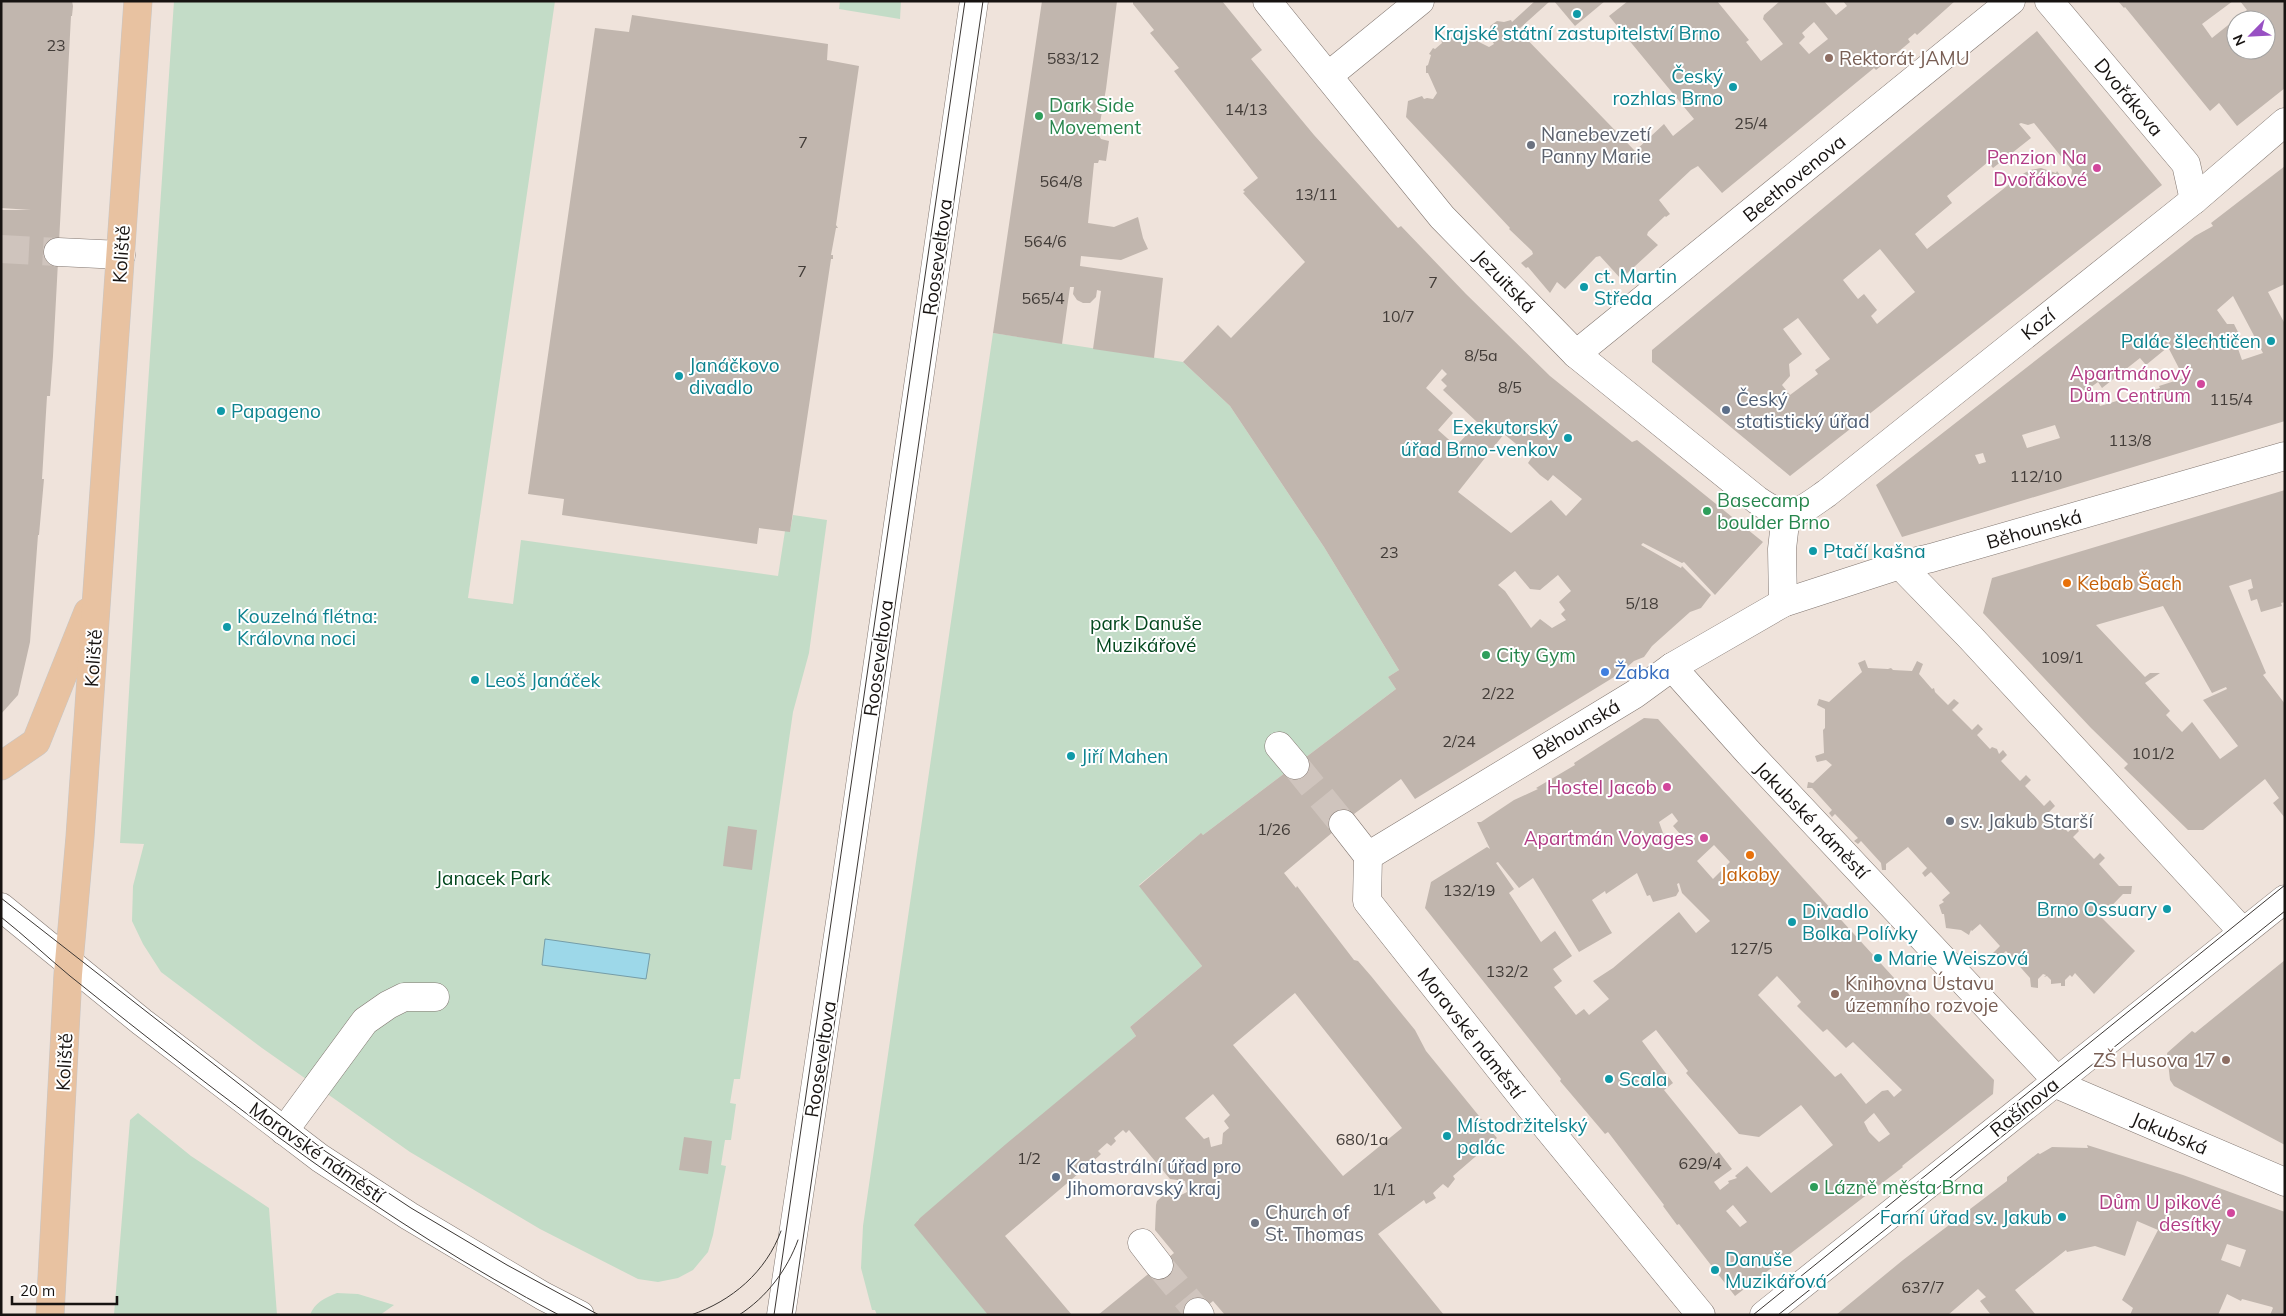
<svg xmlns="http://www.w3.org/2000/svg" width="2286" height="1316" viewBox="0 0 2286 1316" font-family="Mulish,sans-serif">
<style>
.green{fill:#c3dcc7}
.water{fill:#9dd8e9;stroke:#759da8}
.building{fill:#c1b6ae;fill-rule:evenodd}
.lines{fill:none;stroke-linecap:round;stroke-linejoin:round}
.minor-tunnel{stroke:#cfc4bd;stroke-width:28;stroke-dasharray:28 14;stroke-linecap:butt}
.minor-casing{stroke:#827771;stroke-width:29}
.major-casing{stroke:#c7c6c6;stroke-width:29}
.minor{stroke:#fff;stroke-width:28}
.major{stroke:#e8c2a1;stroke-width:28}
.tram{stroke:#3c3734;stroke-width:1}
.culture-dot{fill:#0f9aa8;stroke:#fff;stroke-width:2}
.education-dot{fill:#8d6e63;stroke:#fff;stroke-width:2}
.leisure-dot{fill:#2e9e5b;stroke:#fff;stroke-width:2}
.worship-dot{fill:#6b7280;stroke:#fff;stroke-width:2}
.hotel-dot{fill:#d1479c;stroke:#fff;stroke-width:2}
.service-dot{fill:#5c6f8a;stroke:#fff;stroke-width:2}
.food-dot{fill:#e8710a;stroke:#fff;stroke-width:2}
.shop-dot{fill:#3f7fe0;stroke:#fff;stroke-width:2}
.labels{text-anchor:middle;stroke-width:4;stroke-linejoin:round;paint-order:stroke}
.number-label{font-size:16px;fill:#423c38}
.culture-label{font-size:19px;fill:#0d838f;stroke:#fff;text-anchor:start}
.education-label{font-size:19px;fill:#785e54;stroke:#fff;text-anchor:start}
.street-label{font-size:19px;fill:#171311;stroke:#fff}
.leisure-label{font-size:19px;fill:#27864d;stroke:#fff;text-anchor:start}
.worship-label{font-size:19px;fill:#5b616d;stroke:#fff;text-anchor:start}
.hotel-label{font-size:19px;fill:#b23c85;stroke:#fff;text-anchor:end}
.service-label{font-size:19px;fill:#4e5e75;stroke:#fff;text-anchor:start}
.food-label{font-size:19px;fill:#c56008;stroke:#fff;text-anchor:start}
.park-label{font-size:19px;fill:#02471d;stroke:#fff}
.shop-label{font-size:19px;fill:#366cbe;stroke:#fff;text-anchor:start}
</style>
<rect width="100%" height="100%" fill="#efe3db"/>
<g class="green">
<polygon points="174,1 555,1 468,598 513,604 521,540 778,576 785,531 790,531 793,515 827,520 809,653 793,712 740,1079 734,1079 730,1103 736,1104 731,1140 725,1140 721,1165 726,1166 713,1235 708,1252 693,1270 678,1278 658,1282 638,1279 540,1229 410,1152 262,1048 161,972 143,944 132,921 133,886 144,844 120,843 142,474"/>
<polygon points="840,1 901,1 900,19 839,9"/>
<polygon points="993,333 1183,362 1230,406 1324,547 1399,670 1388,677 1396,689 1203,835 1200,834 1139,885 1202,966 1130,1027 1136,1036 917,1221 988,1315 877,1315 875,1310 872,1310 861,1268 863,1226"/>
<polygon points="138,1113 191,1156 269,1208 277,1315 114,1315 130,1120"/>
<path d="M337,1293l21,1 36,11 -14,10h-70c5,-13 15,-17 27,-22z"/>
</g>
<polygon class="water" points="545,939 650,954 646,979 542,965"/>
<g class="building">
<polygon points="1,1 72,1 73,6 72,16 71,16 53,356 50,396 47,396 42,479 44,479 39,535 38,535 30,642 18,695 1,714 1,210 31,210 1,208"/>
<polygon points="1042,1 1117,1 1106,89 1098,134 1101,139 1109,141 1106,161 1099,160 1098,163 1094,163 1088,223 1114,227 1138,217 1143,238 1148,249 1121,260 1081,256 1080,266 1163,278 1154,358 1093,349 1101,291 1097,290 1096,297 1090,303 1083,303 1077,300 1073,294 1074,287 1070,287 1062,344 993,333"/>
<path d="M1133,1h89l40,49 -11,9 63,76 84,93 3,-2 65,68 84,82 82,66 5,-2 126,102 -48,53 -31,-33 -2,1 -39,-20 -2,2 40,23 1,-2 29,29 -10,13 -11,4 -38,34 -8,11 -10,4 -15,13 -204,125 -14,-20 -47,35 1,5 -22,13 -49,41 12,15 1,-2 57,74 4,1 13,15 44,54 11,21 71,87 -44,38 2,3 -7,9 -5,-4 -10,9 3,5 -3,2 -7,4 -2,-4 -46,34 66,81h-219l-12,-14 -17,14h-98l76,-62 -19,-23 1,-25 1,-4 10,-9 13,-1 1,4 6,-3 -2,-11 -15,-2 -41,-49 -3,3 -3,-3 -9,8 2,3 -5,5 -4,-3 -9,8 3,3 -2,2 -94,80 67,79h-84l-74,-90 6,-7 86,-74 130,-108 -6,-9 72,-61 -63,-80 62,-53 2,2 193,-146 -8,-12 11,-7 -75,-123 -94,-141 -47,-44 35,-37 13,13 74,-76 -62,-69 2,-1 -2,-2 15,-12 -84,-107 5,-3 -29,-35 4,-3 -21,-26zM1442,369l5,5 -6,6 6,6 -4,4 35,33 -22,23 -18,-16 15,-17 -27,-25zM1504,434l28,23 -4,6 12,12 8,6 5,-6 29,24 -16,17 -15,-16 -40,33 -53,-41zM1515,571l15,18 10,1 18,-15 13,16 -12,11 6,8 -4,4 5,6 -14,8 -12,-9 -9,9 -26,-37 -7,-6zM1295,993l107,135 -59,48 -110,-131zM1213,1094l17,21 -6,6 5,7 -6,5 -1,11 -11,3 -2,-10 -5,2 -19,-21z"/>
<path d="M1535,1l14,1 -31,28 117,121 29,-27 9,12 21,-17 -85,-103 19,-15h89l32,39 -3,2 15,19 22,-17 -20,-25 1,-4 16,-14h44l12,14 11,-9 -4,-5h112l-38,34 -2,-2 -7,6 2,3 -18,15 -3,-3 -7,6 3,3 -9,7 -2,-2 -152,125 -24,-27 -7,4 -32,30 11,14 -4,3 -1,-1 -17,16 -1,3 11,10 -37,34 -21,-23 -4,1 -31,32 -8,-7 -7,11 -22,-26 -2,1 -5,-5 12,-9 -1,-3 -23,-22 1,-1 -104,-111 2,-16 14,-5 2,3 3,-1 6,1 4,-6 -9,-20h-2v-7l2,-1 3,-10 -2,-1 4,-6 2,1 7,-6 -1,-3 8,-4 1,2 10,-4 8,1 -1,1 22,11 5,-3 -5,-8 2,-1 -1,-9 7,-5 7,1 7,-2 1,2zM1814,22l14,17 -19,15 -10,-11 6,-6 -3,-4z"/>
<polygon points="1554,1 1605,1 1575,26"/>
<path d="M2118,1h115l-31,23 10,14 35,-28 -7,-9h45v87l-48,38 -18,-23 -9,8 -85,-104 -1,1zM2236,20h30v30h-30z"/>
<polygon points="632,15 828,44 827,60 859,66 836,225 838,228 836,228 831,255 833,255 833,259 831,259 790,532 759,528 757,544 562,515 564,499 528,494 595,28 629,32"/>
<path d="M2037,31l125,154 -372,291 -138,-114v-12zM2021,123l7,2 6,-2 38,47 -2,12 -3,2 -10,-13 -1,2 -15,-5 -11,2 -9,5 -94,74 -12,-15 37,-31 -5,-7 41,-34 5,6 38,-30 -12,-14zM1880,249l35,43 -38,32 -6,-8 6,-6 -13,-16 -6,5 -15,-19zM1798,318l32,41 -15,11 3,4 -28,21 -8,-10 8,-9 -1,-12 13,-10 -19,-25z"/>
<path d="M2285,166v118l-17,8 17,32v97l-383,116 -26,-52 319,-249 18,-10 -2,-3zM2233,296l18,34 12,23 -21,7 -6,-17 4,-7 -6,-12h-7l-10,-14zM2168,347l16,31 -25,8 1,2 -60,18 -9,-19 7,-5 4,6 38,-30 6,7zM2055,425l5,13 -33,10 -5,-13zM1983,453l3,9 -7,2 -4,-9z"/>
<path d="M2285,490v112l-4,1 1,3 -21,6 -4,-13 -6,2 -3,-11 5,-2 -2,-9 -22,7 37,87 -3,2 22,29v114l-12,-15 6,-5 -14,-19 -62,51h-15l-64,-62 4,-4 -37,-36 -108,-115 9,-35zM2163,606l49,87 14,-6 1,2 -24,11 35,46 -18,13 -28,-37 -10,10 -16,-17 4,-4 -25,-28 15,-10h-10l-5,4 -49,-52z"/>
<polygon points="1865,660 1868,668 1888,669 1891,668 1893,670 1912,671 1917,661 1923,664 1919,674 1932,689 1934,688 1935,692 1948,705 1954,699 1959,703 1952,710 1972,730 1978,724 1983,729 1977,735 1990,749 1992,747 1997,749 1999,754 2003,750 2007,755 2001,761 2020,781 2026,775 2031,780 2025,786 2044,806 2050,800 2055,806 2049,812 2068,832 2075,826 2079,831 2073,837 2094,859 2100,853 2105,858 2099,864 2119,886 2132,886 2131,894 2123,894 2101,917 2135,951 2094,994 2075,973 2072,977 2070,975 2065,980 2065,986 2061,986 2061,983 2051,984 2051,980 2047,976 2044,977 2046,975 2043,974 2038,979 2038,988 2031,987 2030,978 2006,951 1998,958 1993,953 2000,946 1980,924 1972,931 1971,930 1969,935 1961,930 1946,928 1944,914 1942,914 1939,905 1944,902 1942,900 1950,893 1931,872 1925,877 1922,873 1927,868 1908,847 1886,864 1886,870 1882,870 1881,863 1861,841 1858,844 1854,841 1858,838 1835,814 1832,817 1829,813 1832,810 1812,788 1807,788 1808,782 1813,783 1832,765 1826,760 1817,762 1815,756 1824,753 1823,730 1825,728 1825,709 1817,705 1819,699 1829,702 1862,672 1858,663"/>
<path d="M1644,718l14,1 258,283 1,-2 77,80 -1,14 -91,72 1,1 -168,129 -56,-72 -2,1 -14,-19 1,-1 -56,-73 -3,2 -45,-53 1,-2 -136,-171 6,-26 56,-35 3,2 -13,-27h4l33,-22 24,-11 -2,-1 39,-23 -1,-2zM1672,813l6,8 -5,5 8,9 -13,12 -9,-25zM1643,830l6,16 -9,4 -7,-17 6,2zM1714,845l16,17 -17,17 -16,-18zM1498,862l21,26 14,-10 46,74 33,-19 -20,-33 13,-9 1,3 31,-21 10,23 3,-1 3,7 23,-6 3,-5 -2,-7 2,-1 3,10 28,28 -14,12 -17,-21 -66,56 -20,13 16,18 -20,16 -5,-6 -8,6 -22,-28 8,-6 -9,-12 19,-13 -17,-25 -14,11 -32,-49 5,-4 -18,-26zM1777,976l24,26 -4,4 26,26 4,-3 19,19 7,-6 49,48 -8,7 -6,-7 -6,1 -16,13 -25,-31 -6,4 -77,-82zM1656,1030l32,41 -2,2 53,61 20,3 42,-32 32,40 -62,48 -24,-27 -12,10 2,2 -9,3 1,2 -9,7 -6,-8 18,-13 -13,-17 -3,2 -52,-64 9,-7 -31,-42zM1874,1113l16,21 -11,8 -10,-10 -5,-10zM1733,1205l14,17 -7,5 -14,-16z"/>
<polygon points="728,826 757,830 752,870 723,866"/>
<polygon points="2285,960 2285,1145 2174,1086 2170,1080 2167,1053 2192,1031 2195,1033"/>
<polygon points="684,1137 712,1141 708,1174 679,1170"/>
<path d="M2087,1145l96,30 102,37v103h-15l3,-7 -1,-1 -30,-8 -1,2 -14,-7 -9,21h-88l3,-7 -11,-8 36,-70 -21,-9 -12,35 -30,-10 -28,6 -1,-2 -51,40 21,25h-45l-11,-14 6,-4 -8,-8 -30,26h-112l67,-55 104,-79v-4l31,-24 2,1 12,-7 36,1zM2227,1244l19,6 -6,17 -19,-7z"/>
</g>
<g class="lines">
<g class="minor-tunnel">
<polyline points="1,249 58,252"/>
<polyline points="1295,765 1343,824"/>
<polyline points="1159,1265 1198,1312"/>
</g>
<defs>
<g id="minor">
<path d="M1267,1l175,216 134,137 181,146c33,23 40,14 70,-7l367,-293 91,-78"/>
<polyline points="2049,1 2186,164 2194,200"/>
<polyline points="1328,76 1420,1"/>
<polyline points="58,252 121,255"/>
<polyline points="1576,354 2011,1"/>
<polyline points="1900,565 1970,637 2243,932"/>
<polyline points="1783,603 1782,549 1786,514"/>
<polyline points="1672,667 1748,752 2063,1087 2285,1182"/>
<polyline points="1279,746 1295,765"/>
<polyline points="1343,824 1368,856"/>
<polyline points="1368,856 1635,694 1672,667 1783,603 1900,565 1931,558 2285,456"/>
<polyline points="1368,856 1367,901 1531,1108 1701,1315"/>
<polyline points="1,907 142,1022 320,1158 409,1216 543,1296 580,1315"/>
<polyline points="284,1131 365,1021 388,1005 404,997 435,997"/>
<polyline points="1142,1243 1159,1265"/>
<polyline points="1198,1312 1200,1315"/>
<polyline points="781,1315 845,889 974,1"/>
<polyline points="1764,1315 2285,899"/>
</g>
<g id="major">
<polyline points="1,766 36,742 88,612"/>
<polyline points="50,1315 68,974 80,837 138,1"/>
</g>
</defs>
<use href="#minor" class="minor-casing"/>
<use href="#major" class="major-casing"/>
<use href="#minor" class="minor"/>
<use href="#major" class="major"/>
<g class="tram">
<polyline points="1,898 325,1151 411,1208 507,1265 599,1315"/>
<path d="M1,917c24,19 46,40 69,59 155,124 313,247 489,339"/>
<path d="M691,1315c41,-14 75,-43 90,-84"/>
<path d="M739,1315c28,-18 48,-45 59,-75"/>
<polyline points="774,1315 965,1"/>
<polyline points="792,1315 983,1"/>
<polyline points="1753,1315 2285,885"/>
<polyline points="1778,1315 2285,911"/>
</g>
</g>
<g class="culture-dot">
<circle cx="1577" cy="14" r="5"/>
<circle cx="1733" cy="87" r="5"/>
<circle cx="1584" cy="287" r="5"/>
<circle cx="2271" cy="341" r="5"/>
<circle cx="679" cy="376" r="5"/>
<circle cx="221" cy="411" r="5"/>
<circle cx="1568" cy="438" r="5"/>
<circle cx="1813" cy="551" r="5"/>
<circle cx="227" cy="627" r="5"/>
<circle cx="475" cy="680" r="5"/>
<circle cx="1071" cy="756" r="5"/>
<circle cx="2167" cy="909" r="5"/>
<circle cx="1792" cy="922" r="5"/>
<circle cx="1878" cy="958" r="5"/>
<circle cx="1609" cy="1079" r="5"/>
<circle cx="1447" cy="1136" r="5"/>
<circle cx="2062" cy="1217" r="5"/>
<circle cx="1715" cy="1270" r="5"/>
</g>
<g class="education-dot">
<circle cx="1829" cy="58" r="5"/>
<circle cx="1835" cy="994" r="5"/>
<circle cx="2226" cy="1060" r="5"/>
</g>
<g class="leisure-dot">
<circle cx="1039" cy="116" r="5"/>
<circle cx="1707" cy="511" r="5"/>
<circle cx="1486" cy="655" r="5"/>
<circle cx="1814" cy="1187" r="5"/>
</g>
<g class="worship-dot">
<circle cx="1531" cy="145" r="5"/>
<circle cx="1950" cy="821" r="5"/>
<circle cx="1255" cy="1223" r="5"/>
</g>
<g class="hotel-dot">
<circle cx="2097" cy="168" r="5"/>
<circle cx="2201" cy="384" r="5"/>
<circle cx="1667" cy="787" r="5"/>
<circle cx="1704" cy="838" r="5"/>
<circle cx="2231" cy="1213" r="5"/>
</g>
<g class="service-dot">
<circle cx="1726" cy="410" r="5"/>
<circle cx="1056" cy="1177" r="5"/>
</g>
<g class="food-dot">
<circle cx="2067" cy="583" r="5"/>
<circle cx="1750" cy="855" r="5"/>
</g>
<circle class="shop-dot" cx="1605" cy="672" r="5"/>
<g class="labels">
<g class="number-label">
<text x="56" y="51">23</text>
<text x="1073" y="64">583/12</text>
<text x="1246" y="115">14/13</text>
<text x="1751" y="129">25/4</text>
<text x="803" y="148">7</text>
<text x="1061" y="187">564/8</text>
<text x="1316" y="200">13/11</text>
<text x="1045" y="247">564/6</text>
<text x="802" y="277">7</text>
<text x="1433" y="288">7</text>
<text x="1043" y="304">565/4</text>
<text x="1398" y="322">10/7</text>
<text x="1481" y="361">8/5a</text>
<text x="1510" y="393">8/5</text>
<text x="2231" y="405">115/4</text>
<text x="2130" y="446">113/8</text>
<text x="2036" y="482">112/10</text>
<text x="1389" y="558">23</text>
<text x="1642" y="609">5/18</text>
<text x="2062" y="663">109/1</text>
<text x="1498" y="699">2/22</text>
<text x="1459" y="747">2/24</text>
<text x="2153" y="759">101/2</text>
<text x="1274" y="835">1/26</text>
<text x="1469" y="896">132/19</text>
<text x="1751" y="954">127/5</text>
<text x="1507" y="977">132/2</text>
<text x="1362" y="1145">680/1a</text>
<text x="1029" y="1164">1/2</text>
<text x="1700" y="1169">629/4</text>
<text x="1384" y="1195">1/1</text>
<text x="1923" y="1293">637/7</text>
</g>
<g class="culture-label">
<text x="1577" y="40" text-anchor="middle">Krajské státní zastupitelství Brno</text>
<text x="1723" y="83" text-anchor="end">Český<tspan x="1723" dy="22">rozhlas Brno</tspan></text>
<text x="1594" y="283">ct. Martin<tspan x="1594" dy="22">Středa</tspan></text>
<text x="2261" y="348" text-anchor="end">Palác šlechtičen</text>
<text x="689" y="372">Janáčkovo<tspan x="689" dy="22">divadlo</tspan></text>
<text x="231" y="418">Papageno</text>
<text x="1558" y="434" text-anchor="end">Exekutorský<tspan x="1558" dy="22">úřad Brno-venkov</tspan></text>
<text x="1823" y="558">Ptačí kašna</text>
<text x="237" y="623">Kouzelná flétna:<tspan x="237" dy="22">Královna noci</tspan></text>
<text x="485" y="687">Leoš Janáček</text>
<text x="1081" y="763">Jiří Mahen</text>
<text x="2157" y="916" text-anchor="end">Brno Ossuary</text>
<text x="1802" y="918">Divadlo<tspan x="1802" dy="22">Bolka Polívky</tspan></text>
<text x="1888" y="965">Marie Weiszová</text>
<text x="1619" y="1086">Scala</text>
<text x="1457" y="1132">Místodržitelský<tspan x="1457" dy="22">palác</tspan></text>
<text x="2052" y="1224" text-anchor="end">Farní úřad sv. Jakub</text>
<text x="1725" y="1266">Danuše<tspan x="1725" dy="22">Muzikářová</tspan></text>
</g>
<g class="education-label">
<text x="1839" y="65">Rektorát JAMU</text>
<text x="1845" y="990">Knihovna Ústavu<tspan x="1845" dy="22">územního rozvoje</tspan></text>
<text x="2216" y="1067" text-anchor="end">ZŠ Husova 17</text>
</g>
<g class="street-label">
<text transform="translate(2129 97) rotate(50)" y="7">Dvořákova</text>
<text transform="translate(1794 178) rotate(-39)" y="7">Beethovenova</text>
<text transform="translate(121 254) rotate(-86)" y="7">Koliště</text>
<text transform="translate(937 257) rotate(-82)" y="7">Rooseveltova</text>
<text transform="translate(1505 281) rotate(46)" y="7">Jezuitská</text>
<text transform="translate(2038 324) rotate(-39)" y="7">Kozí</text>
<text transform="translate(2034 529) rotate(-16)" y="7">Běhounská</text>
<text transform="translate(93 658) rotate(-86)" y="7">Koliště</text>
<text transform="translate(878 658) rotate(-82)" y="7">Rooseveltova</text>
<text transform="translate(1576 729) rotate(-31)" y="7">Běhounská</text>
<text transform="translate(1812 820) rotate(46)" y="7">Jakubské náměstí</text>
<text transform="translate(1471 1033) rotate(52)" y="7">Moravské náměstí</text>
<text transform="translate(820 1059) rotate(-81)" y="7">Rooseveltova</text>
<text transform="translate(64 1062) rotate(-87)" y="7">Koliště</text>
<text transform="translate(2024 1107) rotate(-39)" y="7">Rašínova</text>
<text transform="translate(2170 1133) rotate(23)" y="7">Jakubská</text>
<text transform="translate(317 1152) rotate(35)" y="7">Moravské náměstí</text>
</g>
<g class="leisure-label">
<text x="1049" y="112">Dark Side<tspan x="1049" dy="22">Movement</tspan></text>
<text x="1717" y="507">Basecamp<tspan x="1717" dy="22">boulder Brno</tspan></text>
<text x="1496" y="662">City Gym</text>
<text x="1824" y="1194">Lázně města Brna</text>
</g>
<g class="worship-label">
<text x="1541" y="141">Nanebevzetí<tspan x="1541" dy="22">Panny Marie</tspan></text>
<text x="1960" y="828">sv. Jakub Starší</text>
<text x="1265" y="1219">Church of<tspan x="1265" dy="22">St. Thomas</tspan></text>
</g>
<g class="hotel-label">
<text x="2087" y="164">Penzion Na<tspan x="2087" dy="22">Dvořákové</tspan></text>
<text x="2191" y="380">Apartmánový<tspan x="2191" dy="22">Dům Centrum</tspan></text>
<text x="1657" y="794">Hostel Jacob</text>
<text x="1694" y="845">Apartmán Voyages</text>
<text x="2221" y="1209">Dům U pikové<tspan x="2221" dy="22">desítky</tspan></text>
</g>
<g class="service-label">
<text x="1736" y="406">Český<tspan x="1736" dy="22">statistický úřad</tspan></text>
<text x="1066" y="1173">Katastrální úřad pro<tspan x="1066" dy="22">Jihomoravský kraj</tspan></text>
</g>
<g class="food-label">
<text x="2077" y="590">Kebab Šach</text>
<text x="1750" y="881" text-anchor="middle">Jakoby</text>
</g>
<g class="park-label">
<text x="1146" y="630">park Danuše<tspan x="1146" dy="22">Muzikářové</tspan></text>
<text x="493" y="885">Janacek Park</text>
</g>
<g class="shop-label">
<text x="1615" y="679">Žabka</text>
</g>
</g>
<rect width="2286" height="1316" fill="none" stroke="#171311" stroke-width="5"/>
<g transform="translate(2251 35) rotate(246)"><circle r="24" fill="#ffffff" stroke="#a2a1a0"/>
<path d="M0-4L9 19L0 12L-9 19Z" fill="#9850c3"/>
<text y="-8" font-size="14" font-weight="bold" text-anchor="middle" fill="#171311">N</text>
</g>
<path d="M12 1296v8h105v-8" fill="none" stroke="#171311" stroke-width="2.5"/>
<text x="20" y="1296" font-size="15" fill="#171311" stroke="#ffffff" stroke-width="4" paint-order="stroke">20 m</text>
</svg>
